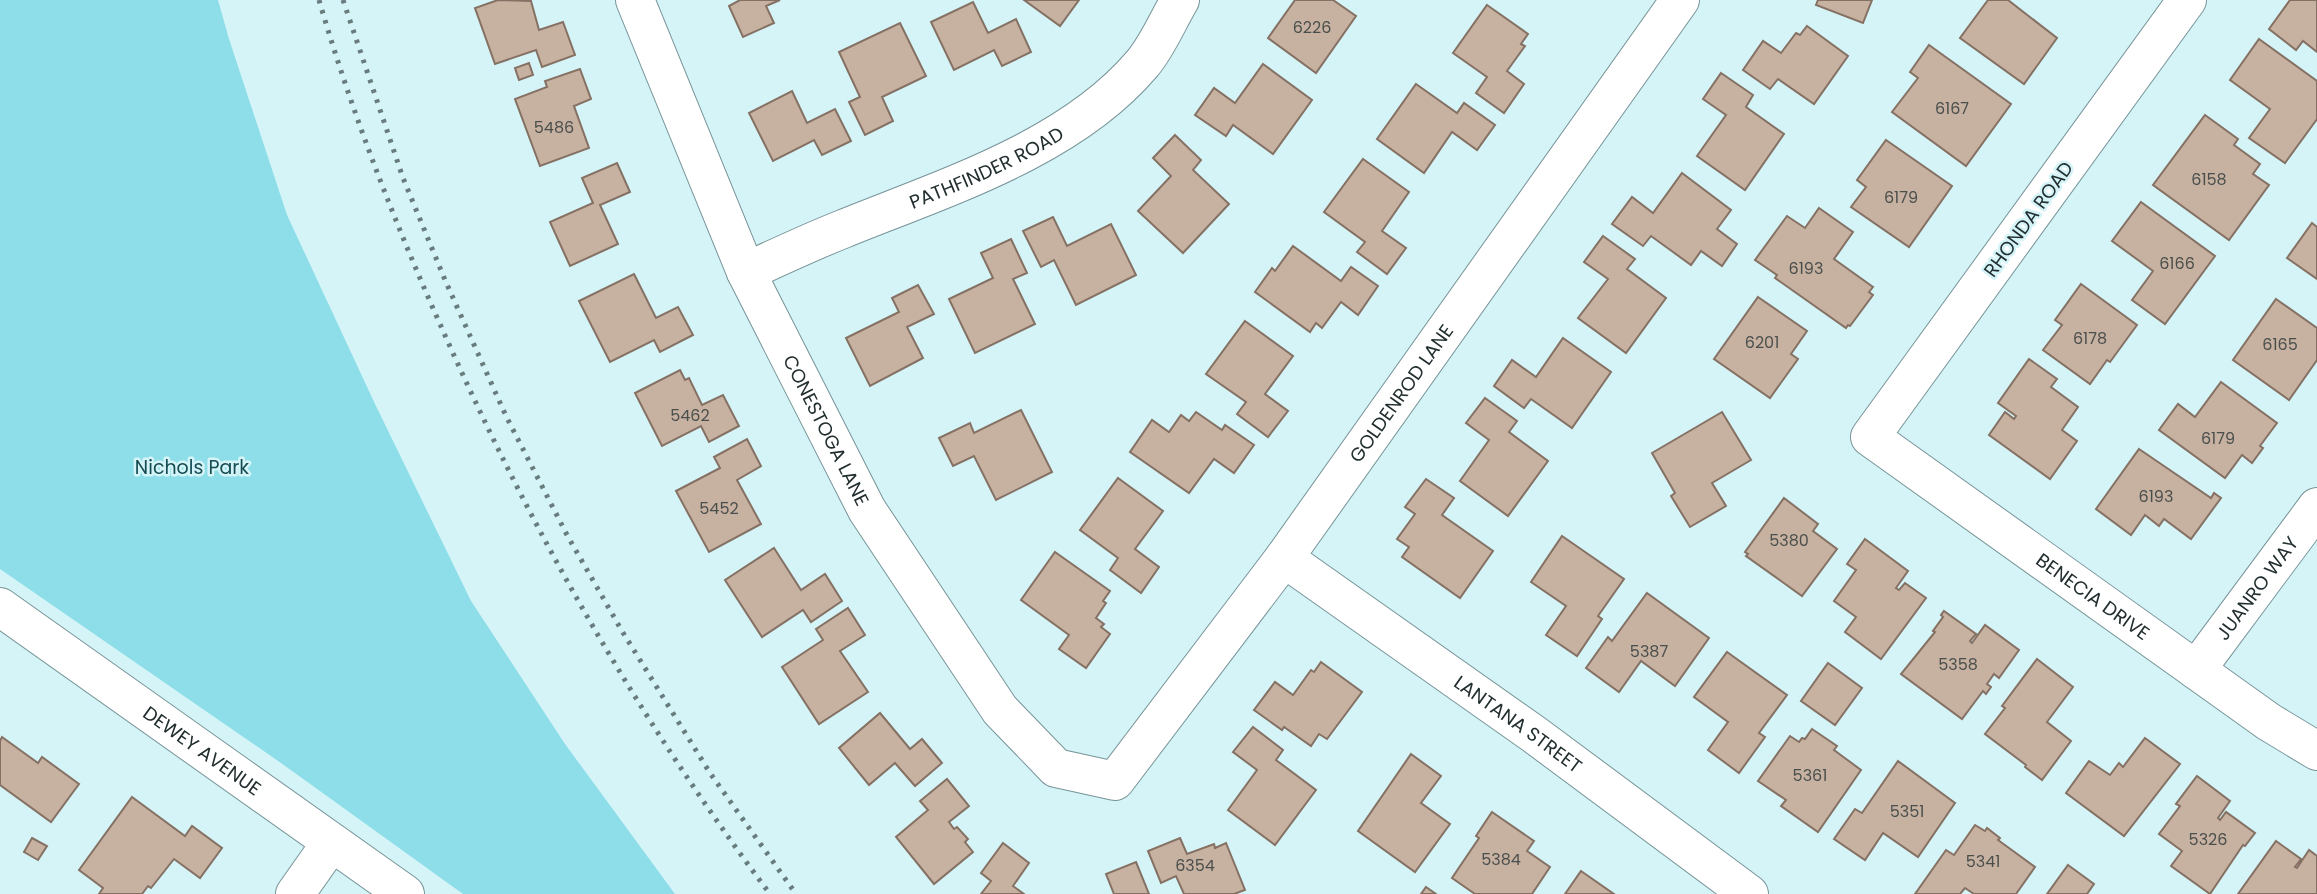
<svg xmlns="http://www.w3.org/2000/svg" width="2317" height="894" viewBox="0 0 2317 894" font-family="Poppins,sans-serif">
<style>
.green{fill:#8ddee8}
.building{fill:#c7b2a2;stroke:#857163;stroke-width:2}
.lines{fill:none;stroke-linecap:round;stroke-linejoin:round}
.minor-casing{stroke:#779498;stroke-width:40}
.minor{stroke:#fff;stroke-width:38}
.rail{stroke:#687c7e;stroke-width:5;stroke-dasharray:3.5 7;stroke-linecap:butt}
.labels{text-anchor:middle;stroke-width:5;stroke-linejoin:round;paint-order:stroke}
.number-label{font-size:16px;fill:#4b4f4c}
.street-label{font-size:19px;fill:#222e2f;stroke:#d5f4f8}
.park-label{font-size:19px;fill:#144c52;stroke:#d5f4f8}
</style>
<rect width="100%" height="100%" fill="#d5f4f8"/>
<polygon class="green" points="0,0 218,0 229,39 287,215 375,404 471,601 565,744 675,894 463,894 281,763 0,569"/>
<g class="building">
<polygon points="498,0 531,1 539,30 563,22 575,55 542,67 536,50 495,64 475,8"/>
<polygon points="740,0 780,0 766,6 774,23 743,37 729,6"/>
<polygon points="1024,0 1079,0 1060,26"/>
<polygon points="1295,0 1333,0 1356,16 1316,73 1268,38"/>
<polygon points="1818,0 1872,0 1863,23 1816,5"/>
<polygon points="1988,0 2008,0 2057,38 2024,84 1960,38"/>
<polygon points="2290,0 2317,0 2317,52 2303,41 2296,50 2269,29"/>
<polygon points="973,2 988,33 1016,19 1031,52 1002,66 994,50 954,70 931,22"/>
<polygon points="1487,5 1528,34 1521,44 1525,46 1507,71 1524,84 1504,113 1476,93 1487,77 1453,53"/>
<polygon points="900,23 926,76 882,97 893,121 865,135 849,102 860,97 839,52"/>
<polygon points="1807,26 1848,56 1814,104 1778,79 1770,89 1743,70 1763,41 1781,53 1796,33 1800,35"/>
<polygon points="2259,39 2317,81 2317,119 2285,163 2249,138 2270,109 2230,80"/>
<polygon points="1929,45 2011,104 1966,166 1892,112 1918,78 1910,72"/>
<polygon points="529,63 533,75 519,80 515,68"/>
<polygon points="1263,64 1312,100 1273,154 1233,125 1226,136 1195,115 1214,88 1235,103"/>
<polygon points="580,69 591,99 574,106 589,148 540,166 515,99 547,87 545,81"/>
<polygon points="1721,73 1753,95 1746,107 1784,134 1745,190 1697,156 1726,115 1703,99"/>
<polygon points="1416,84 1457,113 1464,103 1495,125 1477,150 1452,132 1424,173 1377,139"/>
<polygon points="792,91 807,123 835,109 851,141 822,155 814,140 773,161 749,113"/>
<polygon points="2205,115 2238,139 2234,145 2260,164 2253,174 2269,185 2229,240 2153,185"/>
<polygon points="1175,135 1201,160 1193,170 1229,204 1183,253 1138,211 1171,176 1153,158"/>
<polygon points="1886,140 1952,186 1909,247 1851,207 1866,187 1857,180"/>
<polygon points="1363,159 1409,192 1382,231 1406,248 1387,274 1357,252 1365,242 1324,212"/>
<polygon points="617,163 630,192 600,205 618,244 570,266 550,222 593,203 582,178"/>
<polygon points="1682,173 1731,210 1717,229 1737,244 1722,266 1701,251 1691,265 1651,236 1643,246 1612,224 1632,197 1653,213"/>
<polygon points="2141,202 2215,256 2165,324 2132,300 2153,271 2112,241"/>
<polygon points="1819,208 1853,232 1834,259 1873,287 1869,292 1873,295 1850,326 1848,325 1846,328 1775,278 1777,275 1755,260 1787,216 1805,228"/>
<polygon points="1053,217 1067,246 1111,224 1136,275 1076,305 1054,260 1041,267 1023,231"/>
<polygon points="2312,223 2317,227 2317,279 2287,258"/>
<polygon points="1603,236 1635,259 1627,269 1666,298 1626,353 1578,318 1608,279 1584,262"/>
<polygon points="1011,239 1027,273 1013,279 1035,324 975,353 949,299 993,278 981,253"/>
<polygon points="1293,246 1341,281 1351,267 1378,286 1358,315 1341,302 1322,328 1316,323 1310,332 1255,292 1272,268 1275,271"/>
<polygon points="634,274 656,318 678,307 693,335 660,352 654,340 610,362 579,301"/>
<polygon points="2081,284 2137,325 2110,362 2107,360 2090,384 2043,350 2062,325 2055,320"/>
<polygon points="918,285 934,314 907,327 923,358 870,386 846,338 899,312 892,298"/>
<polygon points="1758,297 1807,331 1791,354 1798,359 1770,398 1714,359"/>
<polygon points="2276,299 2317,328 2317,360 2289,400 2233,360"/>
<polygon points="1245,321 1293,356 1265,394 1288,411 1268,437 1237,414 1246,402 1206,374"/>
<polygon points="1563,338 1611,372 1572,428 1531,399 1524,408 1494,386 1512,360 1536,377"/>
<polygon points="2029,359 2057,379 2051,387 2078,407 2062,430 2077,441 2050,479 1989,435 2005,412 2014,419 2016,416 1998,403"/>
<polygon points="680,370 685,380 689,378 702,405 723,395 739,426 709,442 701,426 662,446 635,393"/>
<polygon points="2221,382 2277,423 2260,446 2263,448 2252,463 2242,455 2225,478 2159,430 2178,404 2195,417"/>
<polygon points="1485,398 1517,421 1509,432 1548,461 1508,516 1460,481 1489,440 1466,423"/>
<polygon points="1021,410 1052,472 996,500 974,456 953,466 939,438 970,423 974,433"/>
<polygon points="1196,412 1222,430 1225,425 1254,445 1234,473 1214,459 1189,493 1130,452 1152,420 1169,432 1181,415 1189,421"/>
<polygon points="1722,412 1751,460 1712,483 1726,506 1690,527 1671,496 1675,493 1652,453"/>
<polygon points="747,439 761,466 737,480 761,524 709,552 676,491 720,468 714,457"/>
<polygon points="2139,449 2211,498 2214,493 2221,498 2191,539 2164,519 2159,526 2145,515 2131,535 2096,509"/>
<polygon points="1118,478 1163,511 1135,549 1159,567 1141,593 1110,570 1118,558 1080,530"/>
<polygon points="1426,479 1454,498 1442,515 1493,551 1460,598 1402,557 1409,547 1397,539 1415,514 1405,507"/>
<polygon points="1784,498 1818,524 1813,531 1837,549 1802,596 1746,556 1748,554 1745,552"/>
<polygon points="1562,536 1624,579 1598,616 1602,619 1577,656 1546,635 1566,606 1531,582"/>
<polygon points="1865,539 1908,571 1896,588 1899,590 1905,583 1926,598 1881,659 1845,632 1856,617 1834,601 1856,570 1847,564"/>
<polygon points="774,548 801,590 825,574 842,601 811,622 803,610 762,637 725,580"/>
<polygon points="1055,552 1110,591 1103,601 1106,603 1096,618 1104,624 1101,627 1110,634 1086,668 1059,649 1069,635 1021,600"/>
<polygon points="1647,593 1709,638 1675,686 1641,661 1619,692 1586,668 1608,637 1612,641"/>
<polygon points="848,608 865,635 840,651 868,692 819,724 782,667 823,640 816,629"/>
<polygon points="1944,611 1976,634 1970,641 1972,643 1985,625 2019,650 1999,678 1994,674 1987,684 1991,687 1986,694 1983,691 1962,719 1901,674 1935,632 1933,631 1943,617 1941,615"/>
<polygon points="1727,652 1787,695 1759,733 1765,737 1739,773 1708,750 1728,722 1694,697"/>
<polygon points="2037,659 2073,687 2047,722 2071,741 2042,780 2025,767 2026,765 1985,734 2005,708 2002,706"/>
<polygon points="1321,662 1362,692 1327,739 1319,734 1311,746 1284,727 1282,730 1254,710 1275,682 1293,695 1311,670 1314,672"/>
<polygon points="1828,663 1862,688 1835,725 1801,701"/>
<polygon points="880,713 910,749 922,739 942,763 915,786 895,763 869,785 839,748"/>
<polygon points="1253,727 1283,750 1276,760 1316,790 1275,845 1228,810 1257,770 1233,752"/>
<polygon points="1812,729 1837,746 1834,750 1861,770 1818,832 1781,806 1786,800 1758,781 1790,736 1799,742 1802,738 1805,739"/>
<polygon points="2,737 38,763 42,757 79,784 51,822 0,785 0,741"/>
<polygon points="2145,738 2180,764 2124,836 2066,793 2089,761 2110,775 2119,763 2123,767"/>
<polygon points="1411,754 1441,776 1421,803 1450,824 1415,872 1358,831"/>
<polygon points="1898,761 1955,803 1918,857 1883,833 1865,860 1834,839 1855,809 1862,813"/>
<polygon points="2197,776 2230,801 2218,818 2220,820 2226,812 2255,833 2245,846 2243,845 2210,894 2171,866 2182,851 2159,834 2180,806 2176,804"/>
<polygon points="947,779 969,806 949,822 954,829 957,827 968,839 965,842 973,852 934,884 896,837 928,810 920,801"/>
<polygon points="132,797 185,836 192,826 222,848 200,878 174,859 151,888 148,886 142,894 99,894 103,888 79,870"/>
<polygon points="1492,812 1534,841 1527,851 1550,867 1532,894 1475,894 1452,878 1479,838 1476,836"/>
<polygon points="1975,825 1985,831 1987,828 2000,838 1998,840 2035,867 2016,894 1974,894 1965,888 1960,894 1915,894 1946,850 1954,855"/>
<polygon points="32,838 47,846 38,860 24,852"/>
<polygon points="1180,838 1187,854 1214,844 1215,848 1226,843 1245,890 1234,894 1184,894 1176,876 1161,883 1148,851"/>
<polygon points="2276,841 2301,859 2295,867 2297,868 2309,850 2317,856 2317,894 2238,894"/>
<polygon points="1003,843 1029,863 1013,886 1024,894 981,894 991,881 981,873"/>
<polygon points="1136,862 1149,894 1114,894 1106,874"/>
<polygon points="2068,865 2094,884 2087,894 2047,894"/>
<polygon points="1581,871 1614,894 1565,894"/>
<polygon points="1426,887 1436,894 1421,894"/>
</g>
<g class="lines">
<defs>
<g id="minor">
<path id="s1" d="M635,0l111,272 121,238 133,200 56,58 59,13 169,-223 396,-558"/>
<path id="s2" d="M2187,0l-317,437 399,285 48,29"/>
<path id="s3" d="M746,272c32,-15 64,-30 97,-43 101,-41 227,-80 299,-165 15,-17 26,-44 38,-64"/>
<path id="s4" d="M1284,558l251,177 214,159"/>
<path id="s5" d="M0,607l405,287"/>
<path id="s6" d="M2196,670l121,-163"/>
<polyline points="295,894 331,843"/>
</g>
</defs>
<use href="#minor" class="minor-casing"/>
<use href="#minor" class="minor"/>
<g class="rail">
<path d="M319,0c34,117 79,231 129,342 88,197 192,379 322,552"/>
<polyline points="343,0 403,178 445,280 506,416 567,535 622,631 710,773 796,894"/>
</g>
</g>
<g class="labels">
<g class="number-label">
<text x="1312" y="33">6226</text>
<text x="1952" y="114">6167</text>
<text x="554" y="133">5486</text>
<text x="2209" y="185">6158</text>
<text x="1901" y="203">6179</text>
<text x="2177" y="269">6166</text>
<text x="1806" y="274">6193</text>
<text x="2090" y="344">6178</text>
<text x="1762" y="348">6201</text>
<text x="2280" y="350">6165</text>
<text x="690" y="421">5462</text>
<text x="2218" y="444">6179</text>
<text x="2156" y="502">6193</text>
<text x="719" y="514">5452</text>
<text x="1789" y="546">5380</text>
<text x="1649" y="657">5387</text>
<text x="1958" y="670">5358</text>
<text x="1810" y="781">5361</text>
<text x="1907" y="817">5351</text>
<text x="2208" y="845">5326</text>
<text x="1501" y="865">5384</text>
<text x="1983" y="867">5341</text>
<text x="1195" y="871">6354</text>
</g>
<g class="street-label">
<text dy="7" stroke="none"><textPath href="#s3" startOffset="262">PATHFINDER ROAD</textPath></text>
<text transform="translate(2028 219) rotate(-54)" y="7">RHONDA ROAD</text>
<text dy="7" stroke="none"><textPath href="#s1" startOffset="1424">GOLDENROD LANE</textPath></text>
<text dy="7" stroke="none"><textPath href="#s1" startOffset="471">CONESTOGA LANE</textPath></text>
<text dy="7" stroke="none"><textPath href="#s6" startOffset="102">JUANRO WAY</textPath></text>
<text dy="7" stroke="none"><textPath href="#s2" startOffset="814">BENECIA DRIVE</textPath></text>
<text dy="7" stroke="none"><textPath href="#s4" startOffset="287">LANTANA STREET</textPath></text>
<text dy="7" stroke="none"><textPath href="#s5" startOffset="248">DEWEY AVENUE</textPath></text>
</g>
<g class="park-label">
<text x="192" y="474">Nichols Park</text>
</g>
</g>
</svg>
